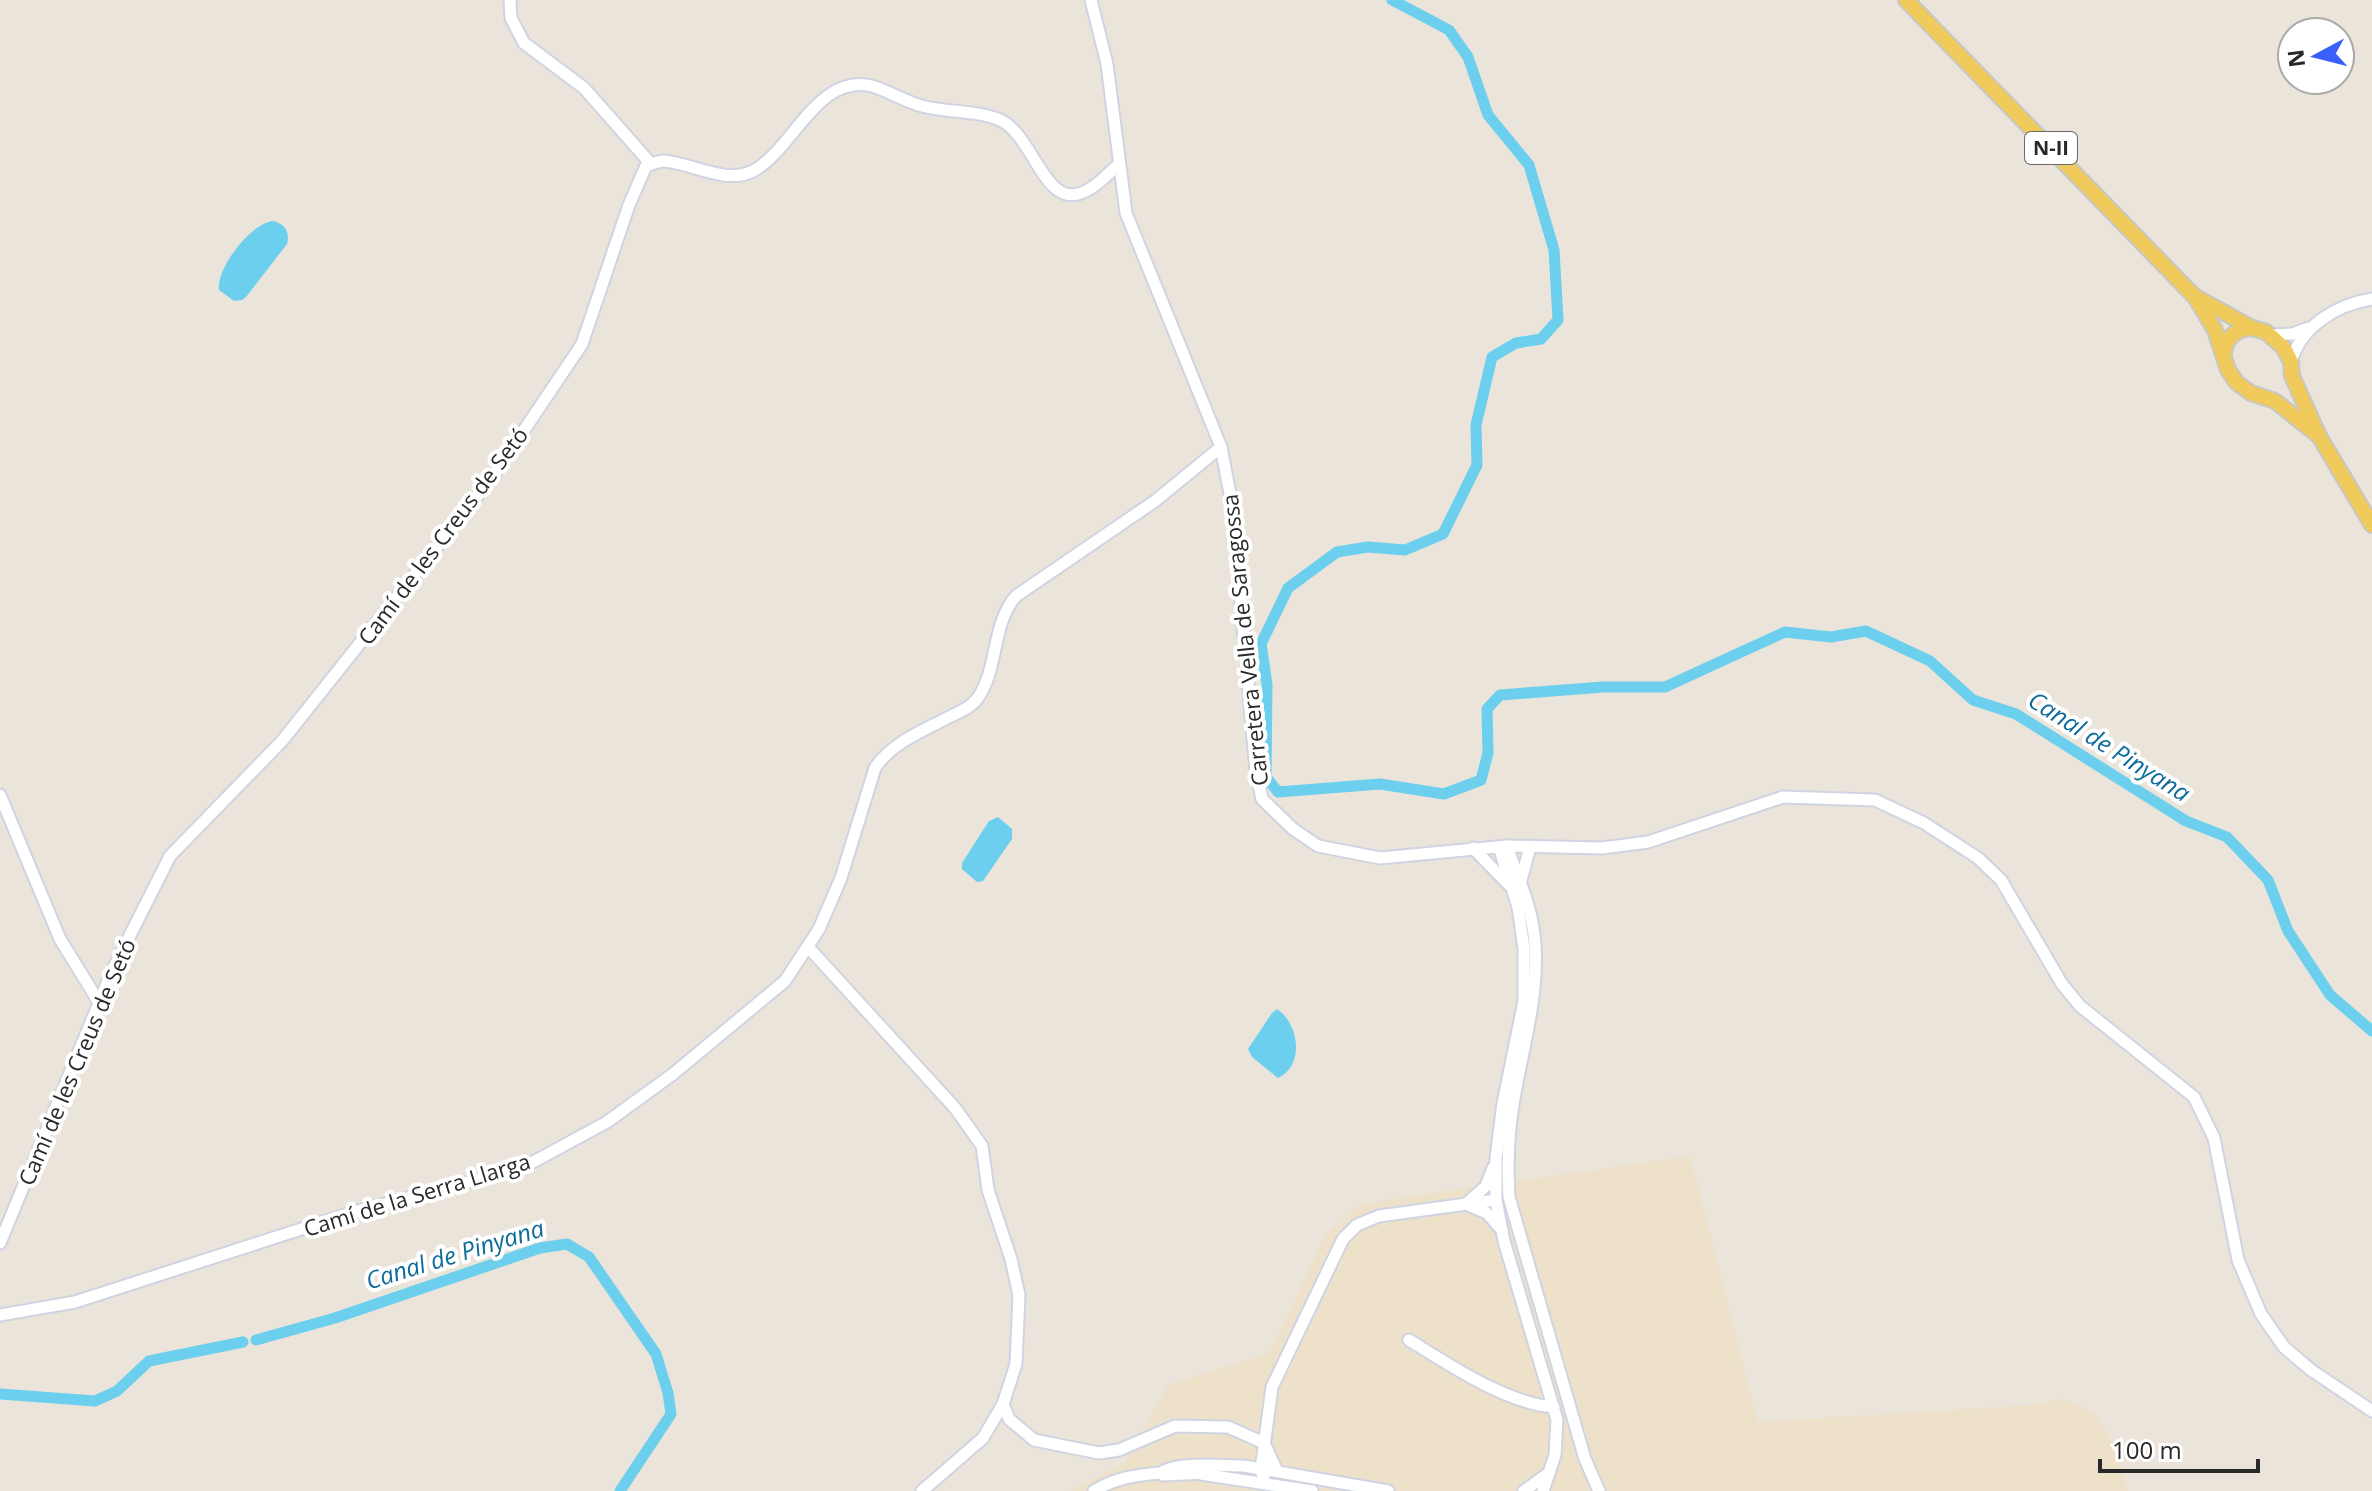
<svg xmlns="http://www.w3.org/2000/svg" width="2372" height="1491" viewBox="0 0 2372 1491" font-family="'Open Sans',sans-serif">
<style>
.education{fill:#ede1c9}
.water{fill:#6ccfee}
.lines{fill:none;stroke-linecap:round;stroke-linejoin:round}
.canal{stroke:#6ccfee;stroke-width:11}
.minor-casing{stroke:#d0d4e2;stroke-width:15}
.major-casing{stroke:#c7c7c7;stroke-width:18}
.minor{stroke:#fff;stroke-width:11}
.major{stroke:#f0ca5a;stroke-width:14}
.labels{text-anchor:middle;stroke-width:8;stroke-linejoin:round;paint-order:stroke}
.shield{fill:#fff;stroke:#696969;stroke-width:2}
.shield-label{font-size:20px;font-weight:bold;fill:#292929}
.street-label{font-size:22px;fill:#292929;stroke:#fff}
.water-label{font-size:24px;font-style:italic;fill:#0d6c99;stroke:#fff}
</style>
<rect width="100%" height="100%" fill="#ebe4da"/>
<polygon class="education" points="1690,1156 1758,1422 2035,1405 2063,1399 2093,1412 2116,1447 2128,1491 1071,1491 1125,1463 1168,1385 1269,1353 1326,1235 1360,1204"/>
<g class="water">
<path d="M273,221c12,3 17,11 14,23l-41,53 -4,3 -8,1 -15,-11c-3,-22 32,-67 54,-69z"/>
<polygon points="998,817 1012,829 1012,839 983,881 977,882 962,869 962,863 989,821"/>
<path d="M1277,1009c22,15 28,56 1,69l-26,-21 -4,-8 24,-36z"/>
</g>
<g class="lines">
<g class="canal">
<polyline points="1392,0 1449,30 1468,57 1488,115 1529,165 1554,250 1558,320 1541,339 1516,343 1492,357 1476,425 1477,465 1443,534 1405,550 1368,547 1337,552 1288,588 1261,644 1267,684 1266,777 1278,792 1380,784 1444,794 1481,780 1488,753 1487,709 1500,695 1603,687 1665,687 1785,632 1831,637 1866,631 1930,661 1973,700 2016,714 2186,821 2227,837 2268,880 2288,931 2330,995 2372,1031"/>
<polyline points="256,1340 335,1318 540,1248 567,1244 589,1257 656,1354 668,1393 671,1414 620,1491"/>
<polyline points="0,1394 95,1401 117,1391 149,1361 243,1342"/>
</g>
<defs>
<g id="minor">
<polyline points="510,0 511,18 524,43 584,88 651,164"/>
<polyline points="1091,0 1107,64 1126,213 1221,447 1232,504 1256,771 1262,799 1293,829 1318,846 1380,858 1507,846 1602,848 1648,842 1783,797 1875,800 1924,823 1978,858 2001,880 2062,984 2080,1006 2194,1097 2214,1138 2238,1260 2261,1314 2284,1347 2311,1370 2372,1411"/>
<polyline points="2271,335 2292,334 2309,328"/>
<path d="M2291,362c10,-36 45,-57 81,-63"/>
<polyline points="0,795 60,939 100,1004"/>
<path d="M1507,846c10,30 23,56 27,88 7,55 -11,111 -20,165 -6,33 -7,65 -5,98l76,262 14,32"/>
<polyline points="1499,847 1518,907 1524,949 1524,1001 1503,1103 1496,1158 1496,1200 1504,1241 1557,1420 1555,1455 1543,1491"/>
<polyline points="1473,848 1508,884"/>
<polyline points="1521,880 1530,847"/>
<polyline points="809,948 955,1108 982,1146 988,1190 1011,1259 1019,1295 1016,1364 1003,1404 983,1438 922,1491"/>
<polyline points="1466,1204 1486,1186 1493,1168"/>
<polyline points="1470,1206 1487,1213 1500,1228"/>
<path d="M0,1243l113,-274 57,-113 112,-115 212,-266 88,-131 47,-139 17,-39c6,-2 12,-5 18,-5 28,2 62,24 89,10 40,-21 64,-98 119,-85 17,5 33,16 50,20 25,7 55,4 78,14 36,16 45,99 91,68 10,-6 19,-16 28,-24"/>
<path d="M0,1315l75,-13 279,-90 168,-44 85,-46 66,-48 112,-93 34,-52 22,-51 34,-110c17,-26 50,-38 76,-52 9,-4 20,-9 26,-17 22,-30 14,-74 39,-103l139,-95 66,-54"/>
<path d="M1409,1340c39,24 98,64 145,67"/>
<polyline points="1003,1404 1009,1419 1034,1440 1099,1453 1119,1450 1175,1426 1228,1427 1264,1443 1277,1471"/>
<polyline points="1201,1474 1312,1491"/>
<polyline points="1163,1475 1206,1473"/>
<polyline points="1265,1483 1261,1469 1272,1387 1343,1239 1357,1225 1379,1216 1496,1200"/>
<path d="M1094,1491c21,-13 42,-16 66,-18 17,-12 62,-7 84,-7l144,25"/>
<polyline points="1524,1491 1549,1473"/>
</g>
<g id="major">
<polyline points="1906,0 2195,297 2215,330 2228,370 2237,383 2251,393 2275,401 2319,436"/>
<polyline points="2196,297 2252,328 2266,332 2284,348 2291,362 2292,376 2319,436 2372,525"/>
<path d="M2224,354c1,-17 12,-25 28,-26"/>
</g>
</defs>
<use href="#minor" class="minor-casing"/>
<use href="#major" class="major-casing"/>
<use href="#minor" class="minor"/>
<use href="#major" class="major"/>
</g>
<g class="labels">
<rect class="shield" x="2025" y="132" width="52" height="32" rx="6"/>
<g class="shield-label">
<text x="2051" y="155">N-II</text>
</g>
<g class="street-label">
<text transform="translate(443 536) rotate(-53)" y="8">Camí de les Creus de Setó</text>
<text transform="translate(1245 640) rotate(-96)" y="8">Carretera Vella de Saragossa</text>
<text transform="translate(77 1062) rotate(-67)" y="8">Camí de les Creus de Setó</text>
<text transform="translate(417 1195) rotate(-17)" y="8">Camí de la Serra Llarga</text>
</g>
<g class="water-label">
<text transform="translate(2109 747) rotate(32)" y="8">Canal de Pinyana</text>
<text transform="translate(455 1255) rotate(-17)" y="8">Canal de Pinyana</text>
</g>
</g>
<g transform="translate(2316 56) rotate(263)"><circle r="38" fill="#ffffff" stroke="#a9a9a9" stroke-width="2"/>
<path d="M0-6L14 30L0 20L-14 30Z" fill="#3961fa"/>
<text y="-12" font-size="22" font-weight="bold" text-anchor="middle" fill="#292929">N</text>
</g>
<path d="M2100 1459v12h158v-12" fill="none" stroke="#292929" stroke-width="4"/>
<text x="2112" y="1459" font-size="24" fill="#292929" stroke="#ffffff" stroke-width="6" paint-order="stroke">100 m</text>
</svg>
